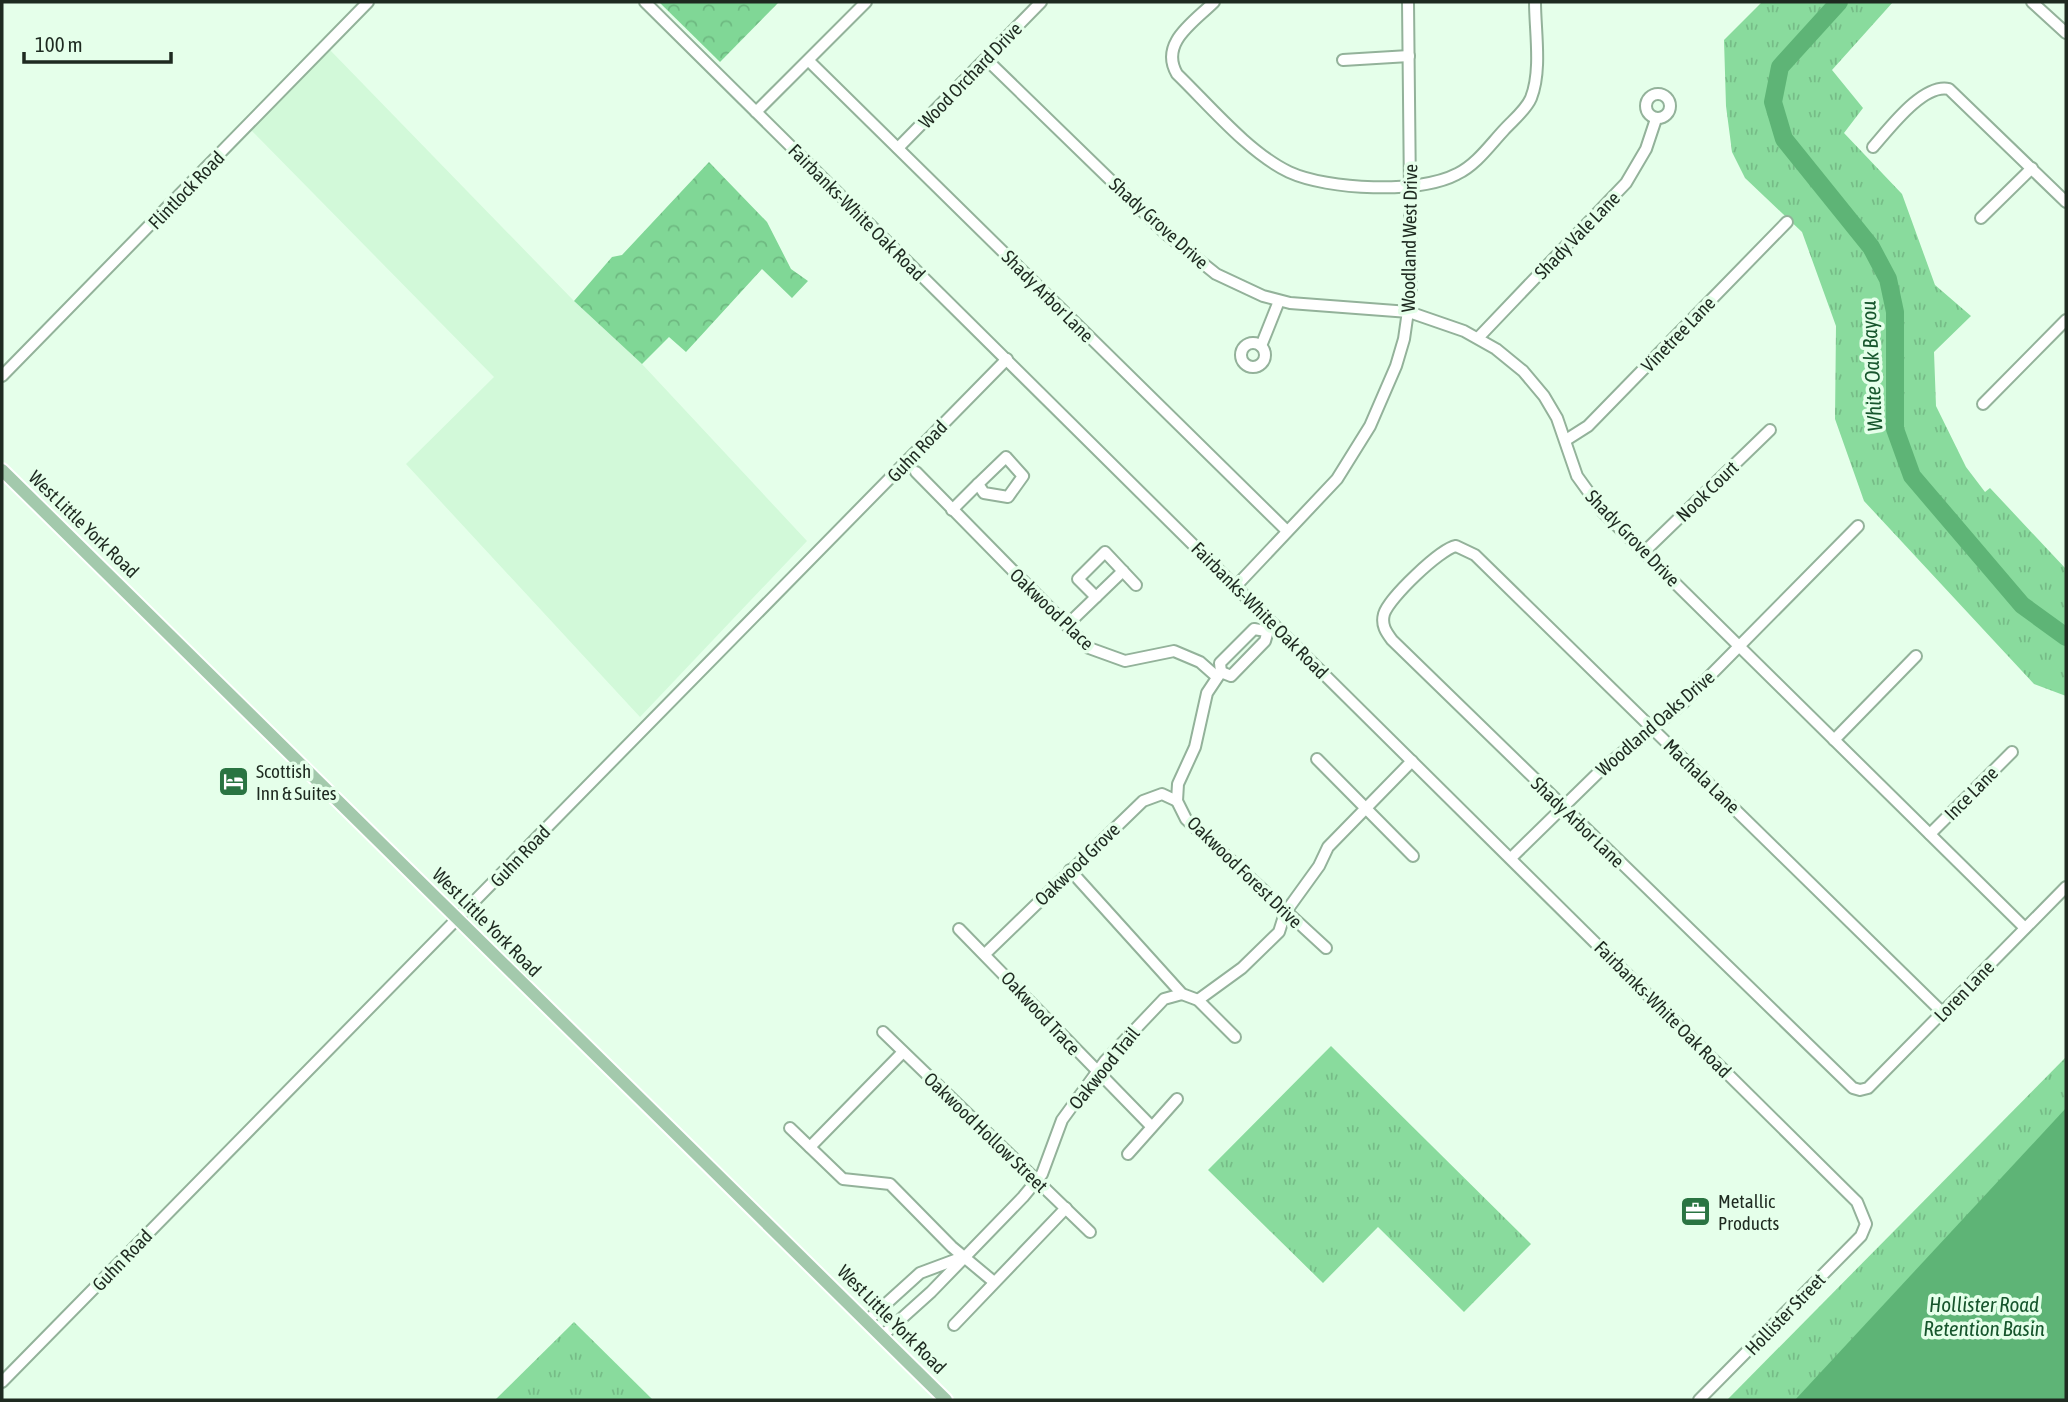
<svg xmlns="http://www.w3.org/2000/svg" width="2068" height="1402" viewBox="0 0 2068 1402" font-family="'Asap Condensed',sans-serif">
<style>
.built{fill:#d2f9d9}
.grass{fill:url(#grass-tufts)}
.forest{fill:url(#forest-crowns)}
.water{fill:#5eb476}
.lines{fill:none;stroke-linecap:round;stroke-linejoin:round}
.river{stroke:#5eb476;stroke-width:18}
.minor-casing{stroke:#93b29a;stroke-width:14}
.major-casing{stroke:#fff;stroke-width:16}
.minor{stroke:#fff;stroke-width:10}
.major{stroke:#a3c9ac;stroke-width:12}
.labels{text-anchor:middle;stroke-width:7;stroke-linejoin:round;paint-order:stroke}
.street-label{font-size:19px;fill:#1e2a20;stroke:#e5ffea}
.poi-label{font-size:19px;fill:#1e2a20;stroke:#e5ffea;text-anchor:start}
.water-label{font-size:21px;font-style:italic;fill:#16552c;stroke:#e5ffea}
</style>
<defs>
<pattern id="grass-tufts" width="24" height="20" patternUnits="userSpaceOnUse" patternTransform="scale(1.75)"><rect width="24" height="20" fill="#89db9d"/><path d="M3 7l-1-3M5 7V3M7 7l1-3M15 17l-1-3M17 17v-4M19 17l1-3" fill="none" stroke="#76bc87"/></pattern>
<pattern id="forest-crowns" width="20" height="18" patternUnits="userSpaceOnUse" patternTransform="scale(1.75)"><rect width="20" height="18" fill="#80d796"/><path d="M2 6a3 3 0 1 1 6 0M12 15a3 3 0 1 1 6 0" fill="none" stroke="#6eb981"/></pattern>
</defs>
<rect width="100%" height="100%" fill="#e5ffea"/>
<polygon class="built" points="330,50 574,301 642,364 807,541 640,717 406,464 494,377 251,130"/>
<g class="grass">
<polygon points="1762,2 1893,2 1832,70 1863,108 1844,133 1902,194 1935,285 1971,316 1934,352 1936,406 1966,467 1985,492 1990,488 2066,569 2066,696 2034,684 1864,501 1835,419 1836,326 1802,232 1745,178 1732,152 1726,106 1724,40"/>
<polygon points="1331,1046 1531,1244 1464,1312 1378,1227 1323,1283 1208,1170"/>
<polygon points="2066,1057 2066,1400 1727,1400"/>
<polygon points="574,1322 653,1400 495,1400"/>
</g>
<g class="forest">
<polygon points="659,2 779,2 720,62"/>
<polygon points="709,162 767,222 791,269 808,281 792,298 762,269 686,352 669,337 642,364 574,301 612,257 622,255"/>
</g>
<polygon class="water" points="2066,1108 2066,1400 1795,1400"/>
<g class="lines">
<polyline class="river" points="1839,2 1780,67 1773,102 1784,139 1871,247 1888,279 1895,312 1895,429 1912,476 2022,605 2066,637"/>
<defs>
<g id="minor">
<polyline points="645,2 1857,1202 1866,1224 1861,1236 1699,1400"/>
<path d="M1214,2c-20,20 -55,41 -37,72 32,31 72,79 112,98 39,18 130,22 168,2 19,-9 33,-29 47,-44 9,-10 22,-20 27,-32 11,-28 4,-67 4,-96"/>
<polyline points="2032,2 2066,33"/>
<polyline points="986,59 1165,233 1216,274 1263,296 1290,303 1409,312 1464,331 1496,349 1523,371 1544,396 1557,418 1577,476 1603,512 2025,928"/>
<polyline points="1343,60 1409,56"/>
<polyline points="809,61 1287,531"/>
<circle cx="1658" cy="106" r="12"/>
<polyline points="756,112 866,2"/>
<path d="M1873,147c16,-18 50,-64 76,-58l117,113"/>
<polyline points="898,148 1041,2"/>
<polyline points="1981,218 2032,168"/>
<polyline points="1478,338 1626,183 1646,149 1656,119"/>
<circle cx="1253" cy="355" r="12"/>
<polyline points="1261,346 1279,301"/>
<polyline points="2,376 368,2"/>
<polyline points="1983,404 2066,320"/>
<polyline points="1566,440 1588,426 1787,222"/>
<polygon points="1006,457 1023,476 1008,497 984,493 978,484"/>
<polyline points="916,472 1089,648 1125,661 1174,651 1200,662 1217,677"/>
<polyline points="952,510 978,484"/>
<polyline points="1644,552 1770,430"/>
<polyline points="1236,586 1337,479 1370,426 1396,366 1404,339 1411,290 1408,2"/>
<polyline points="1096,597 1078,579 1105,552 1136,585"/>
<polyline points="1067,625 1123,571"/>
<polyline points="1266,631 1254,629 1220,663 1221,672 1207,693 1195,747 1178,784 1177,801 1186,819 1326,948"/>
<polyline points="1221,672 1231,676 1265,641 1269,627"/>
<polyline points="1834,740 1916,656"/>
<polyline points="1317,759 1413,856"/>
<polyline points="1930,834 2012,752"/>
<polyline points="1511,858 1600,771 1684,702 1858,526"/>
<polyline points="1070,870 1182,994 1198,1000 1235,1037"/>
<polyline points="959,929 1151,1126"/>
<polyline points="985,954 1143,801 1162,794 1177,801"/>
<polyline points="1198,1000 1242,968 1279,932 1285,913 1319,866 1328,847 1412,761"/>
<path d="M1943,1013l-468,-458 -19,-9c-16,3 -67,52 -72,68 -3,11 2,18 8,26l461,448 7,2 8,-2 198,-201"/>
<polyline points="883,1032 1090,1232"/>
<polyline points="790,1128 843,1179 890,1184 952,1247 994,1282"/>
<polyline points="810,1147 903,1052"/>
<polyline points="1128,1154 1177,1099"/>
<polyline points="867,1321 920,1273 963,1257"/>
<polyline points="954,1325 1066,1208"/>
<polyline points="882,1336 931,1292 1023,1197 1042,1174 1062,1120 1105,1061 1164,999 1182,994"/>
<polyline points="2,1382 1007,359"/>
</g>
<polyline id="major" points="2,470 946,1400"/>
</defs>
<use href="#minor" class="minor-casing"/>
<use href="#major" class="major-casing"/>
<use href="#minor" class="minor"/>
<use href="#major" class="major"/>
</g>
<defs>
<symbol id="hotel-square" viewBox="-11 -11 22 22"><rect x="-9" y="-9" width="18" height="18" rx="4" fill="#2a7442" stroke="#e5ffea"/><path d="M-6-4.5h1.5V1H6V5H4.5V3h-9V5H-6ZM-4 0a1.8 1.8 0 1 1 3.6 0ZM.5 0V-2.5h3Q6-2.5 6 0Z" fill="#fff"/></symbol>
<symbol id="office-square" viewBox="-11 -11 22 22"><rect x="-9" y="-9" width="18" height="18" rx="4" fill="#2a7442" stroke="#e5ffea"/><path d="M-6-3h4V-5.5h4V-3h4V5H-6ZM-1-4.5V-3h2v-1.5ZM-6 0V1H6V0Z" fill="#fff"/></symbol>
</defs>
<g fill-rule="evenodd">
<use href="#hotel-square" x="216" y="764" width="35" height="35"/>
<use href="#office-square" x="1678" y="1194" width="35" height="35"/>
</g>
<g class="labels">
<g class="street-label">
<text transform="translate(970 75) rotate(-46)" y="7">Wood Orchard Drive</text>
<text transform="translate(186 190) rotate(-46)" y="7">Flintlock Road</text>
<text transform="translate(857 212) rotate(45)" y="7">Fairbanks-White Oak Road</text>
<text transform="translate(1159 223) rotate(42)" y="7">Shady Grove Drive</text>
<text transform="translate(1577 235) rotate(-46)" y="7">Shady Vale Lane</text>
<text transform="translate(1409 238) rotate(-89)" y="7">Woodland West Drive</text>
<text transform="translate(1048 296) rotate(45)" y="7">Shady Arbor Lane</text>
<text transform="translate(1678 334) rotate(-46)" y="7">Vinetree Lane</text>
<text transform="translate(917 451) rotate(-46)" y="7">Guhn Road</text>
<text transform="translate(1707 491) rotate(-44)" y="7">Nook Court</text>
<text transform="translate(84 524) rotate(44)" y="7">West Little York Road</text>
<text transform="translate(1633 538) rotate(46)" y="7">Shady Grove Drive</text>
<text transform="translate(1052 609) rotate(44)" y="7">Oakwood Place</text>
<text transform="translate(1260 610) rotate(45)" y="7">Fairbanks-White Oak Road</text>
<text transform="translate(1655 723) rotate(-41)" y="7">Woodland Oaks Drive</text>
<text transform="translate(1702 776) rotate(44)" y="7">Machala Lane</text>
<text transform="translate(1971 793) rotate(-45)" y="7">Ince Lane</text>
<text transform="translate(1578 822) rotate(44)" y="7">Shady Arbor Lane</text>
<text transform="translate(520 856) rotate(-46)" y="7">Guhn Road</text>
<text transform="translate(1077 864) rotate(-44)" y="7">Oakwood Grove</text>
<text transform="translate(1245 872) rotate(44)" y="7">Oakwood Forest Drive</text>
<text transform="translate(487 922) rotate(45)" y="7">West Little York Road</text>
<text transform="translate(1964 991) rotate(-46)" y="7">Loren Lane</text>
<text transform="translate(1663 1009) rotate(45)" y="7">Fairbanks-White Oak Road</text>
<text transform="translate(1041 1013) rotate(47)" y="7">Oakwood Trace</text>
<text transform="translate(1104 1068) rotate(-51)" y="7">Oakwood Trail</text>
<text transform="translate(986 1132) rotate(44)" y="7">Oakwood Hollow Street</text>
<text transform="translate(122 1260) rotate(-46)" y="7">Guhn Road</text>
<text transform="translate(1785 1314) rotate(-46)" y="7">Hollister Street</text>
<text transform="translate(892 1319) rotate(45)" y="7">West Little York Road</text>
</g>
<g class="poi-label">
<text x="256" y="778">Scottish<tspan x="256" dy="22">Inn &amp; Suites</tspan></text>
<text x="1718" y="1208">Metallic<tspan x="1718" dy="22">Products</tspan></text>
</g>
<g class="water-label">
<text transform="translate(1872 366) rotate(-93)" y="7">White Oak Bayou</text>
<text x="1984" y="1312">Hollister Road<tspan x="1984" dy="24">Retention Basin</tspan></text>
</g>
</g>
<rect width="2068" height="1402" fill="none" stroke="#1e2a20" stroke-width="7"/>
<path d="M24 52v10h147v-10" fill="none" stroke="#1e2a20" stroke-width="3.5"/>
<text x="35" y="52" font-size="21" fill="#1e2a20" stroke="#e5ffea" stroke-width="5" paint-order="stroke">100 m</text>
</svg>
